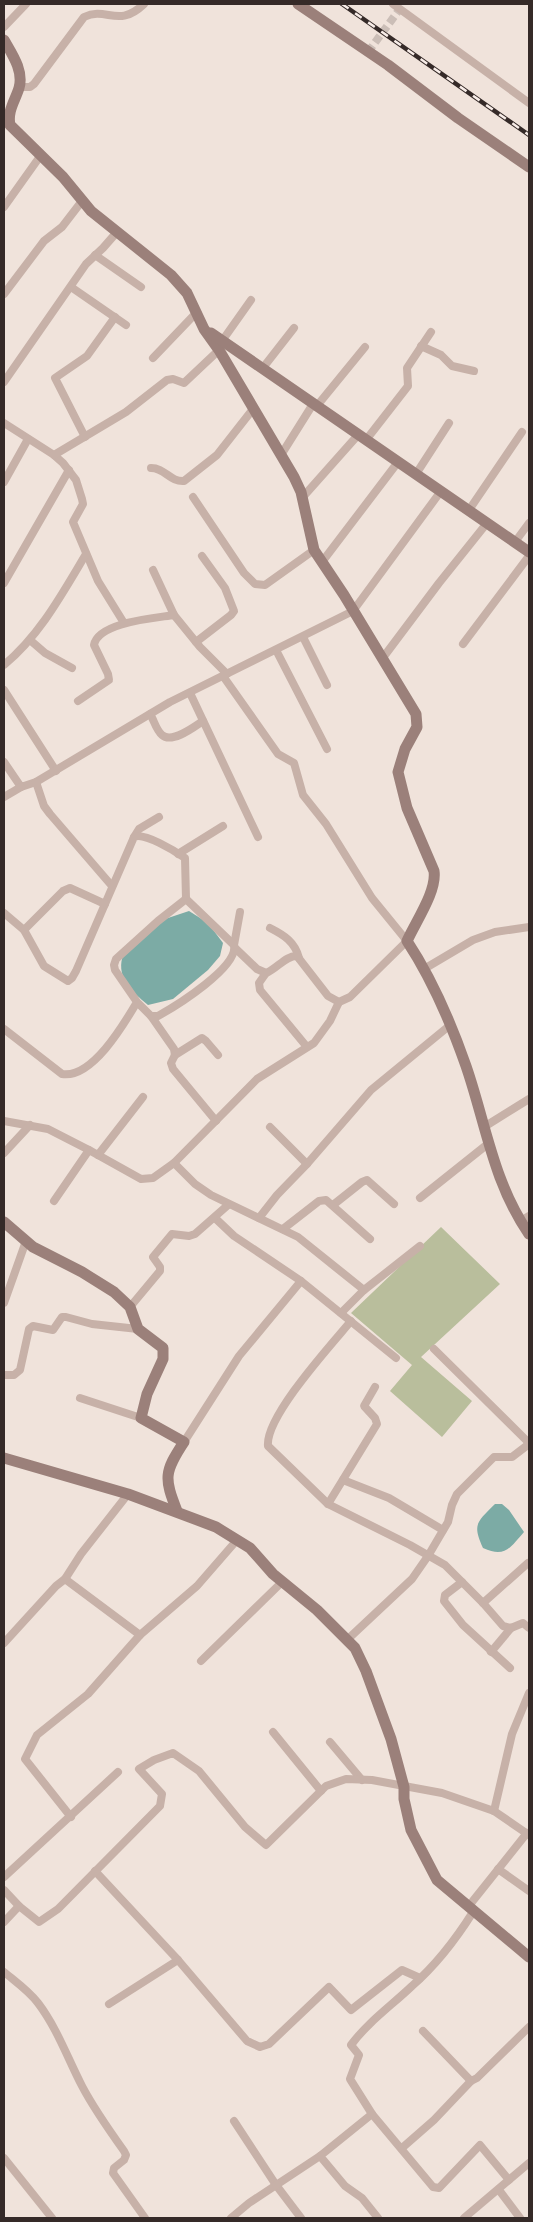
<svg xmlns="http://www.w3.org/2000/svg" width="533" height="2222" viewBox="0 0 533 2222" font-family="'Asap Condensed',sans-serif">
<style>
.green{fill:#b9be9c}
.water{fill:#7caba5}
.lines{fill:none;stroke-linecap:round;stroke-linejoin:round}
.street-tunnel{stroke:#cbbeb7;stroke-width:8;stroke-dasharray:8 4;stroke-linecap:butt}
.street{stroke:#c7b1a8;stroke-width:8}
.secondary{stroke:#9b807a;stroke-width:11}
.rail-casing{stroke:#352a28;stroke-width:4.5}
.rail{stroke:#f8ede8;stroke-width:2.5;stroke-dasharray:8;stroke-linecap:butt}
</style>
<rect width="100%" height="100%" fill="#f0e3db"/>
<polygon class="green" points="441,1227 500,1284 421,1357 472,1401 442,1437 390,1391 412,1365 351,1313"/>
<g class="water">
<path d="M189,911l19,12 15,20 -3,13 -12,14 -35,29 -25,6c-16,-13 -34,-29 -24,-52l41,-34z"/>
<path d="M495,1504h7l7,6 15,22c-14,16 -19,26 -41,16 -11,-24 -6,-26 12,-44z"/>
</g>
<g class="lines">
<polyline class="street-tunnel" points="368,52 399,10"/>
<g class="street">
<polyline points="393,4 529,103"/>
<polyline points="4,27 26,4"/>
<path d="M19,87h11l4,-3 50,-67c23,-11 34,12 60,-13"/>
<polyline points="4,207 41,155"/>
<polyline points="95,255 141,287"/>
<polyline points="71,287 126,325"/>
<polyline points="4,294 44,241 62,227 82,201"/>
<polyline points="222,341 251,300"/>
<polyline points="421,346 441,355 452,366 474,371"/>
<polyline points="153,358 197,312"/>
<polyline points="262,369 294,328"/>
<polyline points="4,382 86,264 103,248 117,232"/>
<polyline points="316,407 365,347"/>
<polyline points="4,423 54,455 63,463 76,480 82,499 83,504 73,522 98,581 124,623"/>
<polyline points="85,437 55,378 87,356 115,317"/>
<polyline points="366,440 408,386 407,368 431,332"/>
<polyline points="54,455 126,412 167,380 173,379 184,383 219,350"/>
<polyline points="281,455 313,404"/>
<path d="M151,468c14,0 19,14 33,13l33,-26 36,-46"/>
<polyline points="416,474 449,423"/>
<polyline points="4,482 28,439"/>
<polyline points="193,497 244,573 255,584 265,585 314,550"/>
<polyline points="302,498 358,435"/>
<polyline points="469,510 522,432"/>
<polyline points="515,542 529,523"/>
<polyline points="322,562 398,462"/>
<polyline points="153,570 174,615 200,647 227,674"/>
<polyline points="4,583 69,470"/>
<polyline points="303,637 327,685"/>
<polyline points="30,640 45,653 72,668"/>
<polyline points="196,642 231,615 234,611 225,588 202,556"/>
<polyline points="463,644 529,556"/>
<polyline points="276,650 327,749"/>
<polyline points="382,659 439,583 487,523"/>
<path d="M4,665c36,-30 58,-71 82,-111"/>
<path d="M223,676l55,78 16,9 9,32 23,29 46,74 35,43 -57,56 -11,5 -11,-6 -31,-40c-11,-1 -20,13 -31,17l-9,-4 -22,-21"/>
<polyline points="4,690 56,771"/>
<polyline points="190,693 258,837"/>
<path d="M78,701l31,-21 -1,-6 -14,-29c4,-23 62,-27 80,-30"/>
<path d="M150,714c4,6 6,16 12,21 10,9 32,-8 41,-14"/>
<polyline points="4,762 21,787 36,782 170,702 353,611 441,491"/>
<polyline points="36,782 44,806 50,814 112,886"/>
<polyline points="4,797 21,787"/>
<polyline points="134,837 139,829 159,817"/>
<polyline points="178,854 223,826"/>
<path d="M4,913l20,17 20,36 24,15 4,-3 4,-7 58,-134c10,-5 41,14 51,21l1,41"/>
<path d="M270,928c14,7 25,14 29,30"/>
<polyline points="24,930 63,891 70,888 105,904"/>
<polyline points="234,945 240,912"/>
<polyline points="424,969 473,940 495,932 529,927"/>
<polyline points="266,973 259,983 260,990 307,1047"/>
<polyline points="151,1016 174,1049 175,1055 171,1063 173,1069 216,1121"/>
<path d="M4,1029l58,45c30,5 62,-50 75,-72l-22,-32 -1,-5 2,-6 42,-38 28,-22 48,46c5,22 -58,61 -76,71h-7l-14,-14"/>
<polyline points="175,1055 202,1038 206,1041 218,1055"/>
<polyline points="4,1121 48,1129 89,1150 141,1179 153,1178 174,1163 257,1079 314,1043 330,1021 339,1002"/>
<polyline points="270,1127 307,1164"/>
<polyline points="484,1127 529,1099"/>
<polyline points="4,1153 30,1125"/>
<polyline points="98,1155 143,1097"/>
<polyline points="174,1163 195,1184 211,1195 298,1237 364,1290 420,1246"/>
<polyline points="420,1198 489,1143"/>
<polyline points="54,1201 89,1150"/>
<polyline points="333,1205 362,1182 367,1180 394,1204"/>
<polyline points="215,1218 234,1236 301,1281 396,1358"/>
<polyline points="259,1218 277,1195 307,1164 371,1090 449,1026"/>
<polyline points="521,1221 529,1216"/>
<polyline points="283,1229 319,1201 326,1200 370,1239"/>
<polyline points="4,1303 26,1241"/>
<polyline points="130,1307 160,1271 160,1267 153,1257 172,1234 189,1236 195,1234 228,1205"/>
<polyline points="341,1313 364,1290"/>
<path d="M351,1321c-20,24 -86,96 -83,125l60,58 82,41 35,20 38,38 20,23 8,2 12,-5 6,5"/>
<polyline points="434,1349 529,1443"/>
<polyline points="4,1375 14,1375 20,1370 29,1329 33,1326 53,1330 62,1317 66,1317 92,1324 138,1329"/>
<polyline points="80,1398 141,1418"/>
<polyline points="184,1442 239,1356 301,1281"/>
<polyline points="343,1480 389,1498 443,1530"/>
<polyline points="328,1504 377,1424 375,1418 364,1406 375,1387"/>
<polyline points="65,1579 140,1635"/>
<polyline points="462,1582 445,1595 444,1601 463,1625 510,1668"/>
<polyline points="483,1603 528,1563"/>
<polyline points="348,1639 412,1579 428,1556 448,1522 452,1505 457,1494 494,1457 512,1457 529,1444"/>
<polyline points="4,1643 56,1586 65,1579 81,1554 128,1494"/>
<polyline points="491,1652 511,1628"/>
<polyline points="201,1661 282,1582"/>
<polyline points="273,1732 321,1791"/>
<polyline points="330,1742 362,1780"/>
<polyline points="494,1811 512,1734 529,1693"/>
<polyline points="71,1817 25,1759 37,1735 88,1694 140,1635 197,1586 237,1540"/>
<polyline points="498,1869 529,1891"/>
<polyline points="95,1871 178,1960 247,2041 260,2047 269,2044 329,1987 351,2010 402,1970 420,1978"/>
<polyline points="4,1877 118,1772"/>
<polyline points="4,1890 19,1906"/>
<polyline points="468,1907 527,1833"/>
<polyline points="4,1922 19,1906 39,1922 58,1909 160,1806 162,1794 139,1769 154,1760 173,1753 199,1771 245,1827 266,1845 326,1786 346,1779 372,1780 442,1793 494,1811 529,1835"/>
<path d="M4,1972c12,10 25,19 34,31 19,25 30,56 44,83 12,23 27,44 42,65l2,4 -2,5 -10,8 -1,5 32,45"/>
<polyline points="109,2004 178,1960"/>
<polyline points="423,2031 471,2081"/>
<polyline points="372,2114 433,2187 439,2188 480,2145 509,2180"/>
<polyline points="234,2121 276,2185 301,2218"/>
<polyline points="402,2148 434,2120 471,2081 477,2078 529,2027"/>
<polyline points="4,2158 52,2218"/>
<polyline points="499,2190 520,2218"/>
<polyline points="231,2218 249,2203 320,2156"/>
<path d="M378,2218l-16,-20 -17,-12 -25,-30 52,-42 -22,-35 9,-24 -8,-10c17,-23 40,-39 61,-59 24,-21 44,-47 61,-74"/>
<polyline points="464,2218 529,2163"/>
</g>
<g class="secondary">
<polyline points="298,4 388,65 458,118 529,167"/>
<path d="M4,40c8,14 20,31 15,48 -4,13 -12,23 -9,37l53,52 28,34 80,64 16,18 17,36 15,21 75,127 7,15 13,58 30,45 72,119 1,13 -12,22 -7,23 9,36 27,63c3,20 -18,50 -27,70 25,38 44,82 59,125 20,58 27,116 63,168"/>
<polyline points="211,333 529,552"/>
<path d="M4,1222l29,25 49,25 32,20 16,15 8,22 25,19v11l-16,35 -6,24 43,24c-20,30 -20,36 -7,69"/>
<polyline points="4,1458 128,1494 216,1527 250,1548 273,1574 317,1610 355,1648 366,1671 391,1739 404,1787 404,1799 411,1830 437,1880 529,1957"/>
</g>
<defs>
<polyline id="rail" points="342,4 529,135"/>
</defs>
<use href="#rail" class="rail-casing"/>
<use href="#rail" class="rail"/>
</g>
<rect width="533" height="2222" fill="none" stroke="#352a28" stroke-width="10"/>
</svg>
